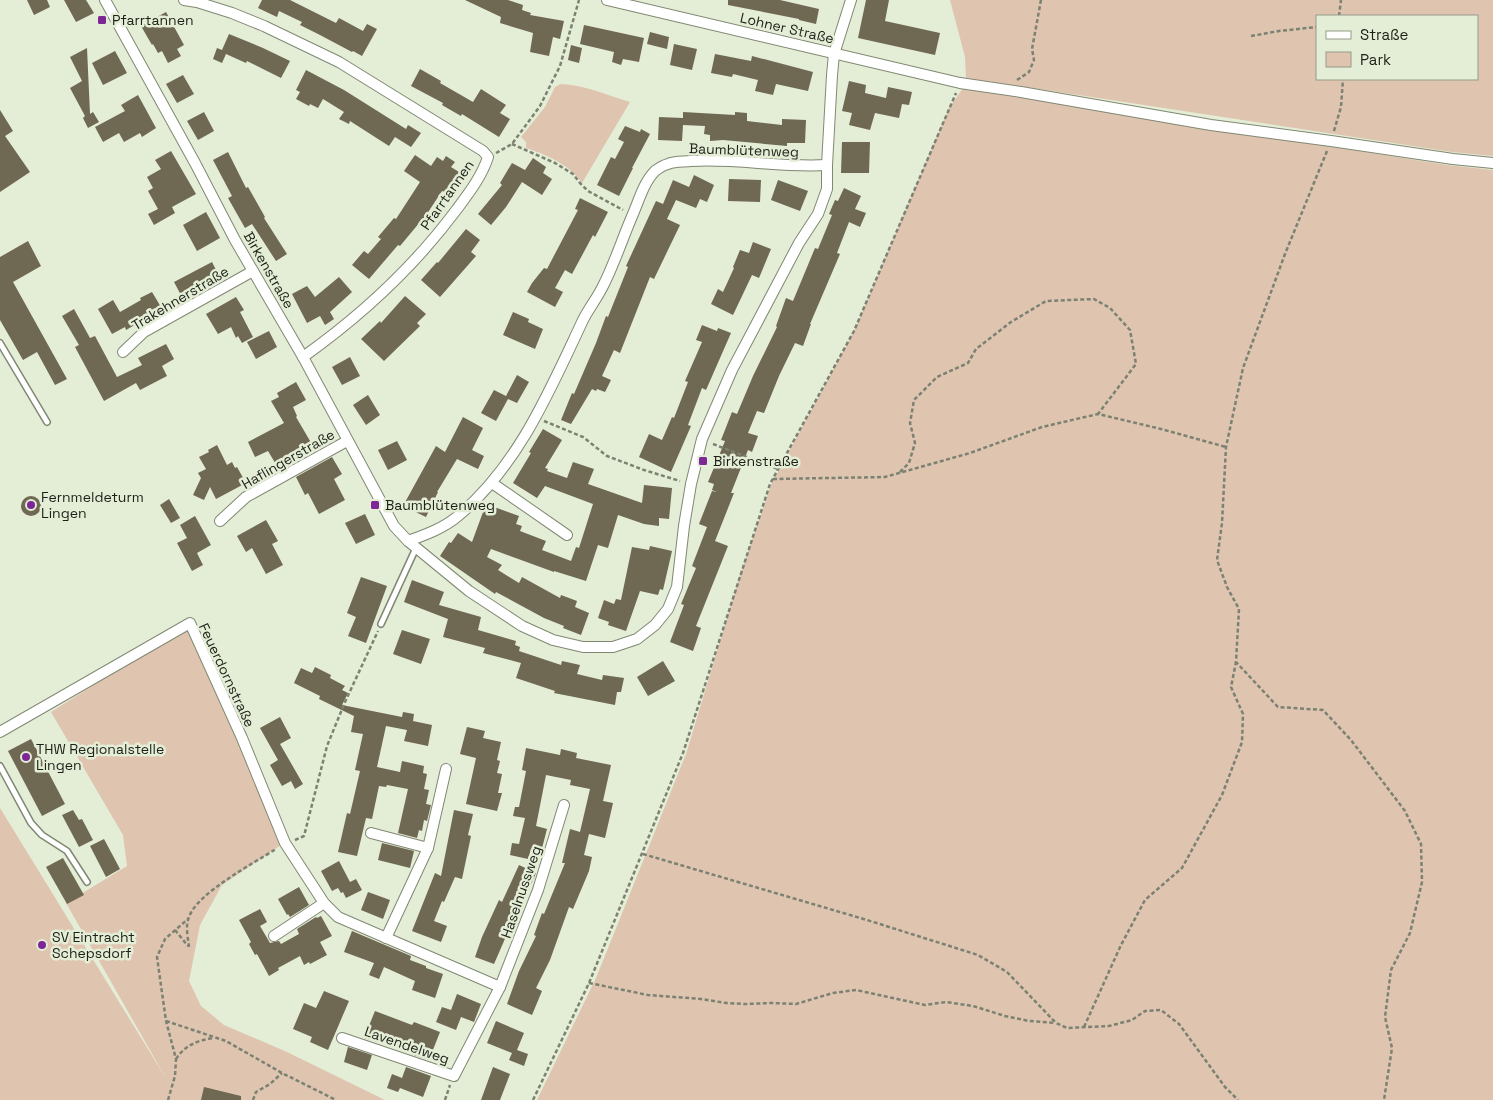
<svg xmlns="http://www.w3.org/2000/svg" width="1493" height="1100" viewBox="0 0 1493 1100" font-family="'Space Grotesk',sans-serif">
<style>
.green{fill:#dfc4b0;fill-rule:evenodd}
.building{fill:#6f6853}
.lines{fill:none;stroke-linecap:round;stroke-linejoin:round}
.lane-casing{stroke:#808873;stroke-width:8}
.street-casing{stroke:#808873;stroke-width:12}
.path{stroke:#7c8272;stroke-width:2.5;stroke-dasharray:4 2.5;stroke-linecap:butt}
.lane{stroke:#fff;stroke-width:5}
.street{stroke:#fff;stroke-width:10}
.poi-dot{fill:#7d2796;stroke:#e4edd6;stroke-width:2}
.labels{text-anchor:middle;stroke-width:5;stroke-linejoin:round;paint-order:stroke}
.poi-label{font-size:14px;fill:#1d2017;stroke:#e4edd6;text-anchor:start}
.street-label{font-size:14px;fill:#1d2017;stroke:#e4edd6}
</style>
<rect width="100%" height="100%" fill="#e4edd6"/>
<g class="green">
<path d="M950,0h543v156l-41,-4 -486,-74 -1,-21zM1317,16h160v63h-160z"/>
<path d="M561,84c23,1 46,11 69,18l-48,81c-13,-19 -35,-28 -56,-35v-6l-5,-5 24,-30 10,-20z"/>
<polygon points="963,88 1447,165 1493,170 1493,1100 537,1100 596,978 686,754 740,575 771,485 854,331 949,108"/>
<polygon points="190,624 284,843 222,885 200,925 189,981 201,1006 224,1025 287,1052 385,1100 0,1100 0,808 167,1080 66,903 127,866 123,835 51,712"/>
</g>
<g class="building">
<polygon points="27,0 47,0 50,7 34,15"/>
<polygon points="64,0 86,0 94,13 76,22"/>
<polygon points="262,0 290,0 336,23 339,18 363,31 367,24 377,29 362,56 353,51 352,52 320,35 300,25 302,22 279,11 277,17 258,8"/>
<polygon points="465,0 508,0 523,5 522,10 531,13 530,15 564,21 560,39 553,37 549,56 530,52 533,33 500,23 501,17"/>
<polygon points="728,0 780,0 819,9 816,24 799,20 799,19 728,5"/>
<polygon points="866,0 889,0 885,21 940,33 935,55 858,38"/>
<polygon points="166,12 184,45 177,49 181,56 168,63 162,51 158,53 153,44 152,45 141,26"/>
<polygon points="584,25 644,38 639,62 623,59 621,65 612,62 614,52 580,44"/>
<polygon points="650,32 669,37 667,49 647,44"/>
<polygon points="229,34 263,48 290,61 281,78 247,61 246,63 226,54 222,63 213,59 217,48 222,50"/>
<polygon points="674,44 697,49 692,70 670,65"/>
<polygon points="571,45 582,48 579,63 568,60"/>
<polygon points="87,48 90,114 93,112 99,122 88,128 83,118 85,116 70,88 82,81 70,57"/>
<polygon points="115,51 127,73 103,85 92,63"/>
<polygon points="715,54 751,61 752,56 813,72 808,91 776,84 773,95 755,91 758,80 733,74 732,77 711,73"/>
<polygon points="420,69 441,81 440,83 473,102 481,89 506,105 500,113 510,119 499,137 462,114 461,116 442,105 443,103 411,86"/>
<polygon points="306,70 344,90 406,129 408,125 421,133 411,147 395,137 389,146 350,121 349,124 339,119 344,112 323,99 318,108 310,104 309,106 296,99 300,92 296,90"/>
<polygon points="183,75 194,94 177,103 166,84"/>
<polygon points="849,81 866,85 865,93 886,98 888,87 912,92 909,105 902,104 899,118 875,113 870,130 849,125 852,113 842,111"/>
<polygon points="138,95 156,128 142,137 140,133 124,142 119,133 103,142 95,127 125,111 121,105"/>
<polygon points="0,110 13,131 5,136 30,172 0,192"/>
<polygon points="204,112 214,131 198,140 187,121"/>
<polygon points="683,112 735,115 735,112 747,113 747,121 782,125 782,119 806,120 805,143 787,143 787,146 723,140 710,141 710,135 704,134 705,126 683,125 682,141 658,140 659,117 683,118"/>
<polygon points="625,126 640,132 641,129 650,134 632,168 633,168 619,196 597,185 611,157 615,159 624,142 618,139"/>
<polygon points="842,142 870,142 869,173 841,173"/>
<polygon points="171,151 196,194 172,207 175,213 154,225 148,214 158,209 148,191 153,188 147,177 161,169 155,160"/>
<polygon points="228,152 246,188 248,187 265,217 264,218 287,254 276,261 252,224 245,228 228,198 232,196 213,160"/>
<polygon points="415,155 431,166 437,157 443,161 446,156 455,162 451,167 459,172 445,192 442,191 421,223 420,222 400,246 398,245 369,279 352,265 364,251 368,254 381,239 378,237 394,218 396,219 420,182 404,171"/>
<polygon points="533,158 546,167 543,173 552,179 542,195 522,182 506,207 491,225 478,214 502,185 500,183 512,163 525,170"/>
<polygon points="694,175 714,185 707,202 700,199 696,208 676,200 667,219 680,225 654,279 650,277 620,353 614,350 602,376 611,380 605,392 597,389 596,391 592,389 571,424 561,420 572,393 574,394 596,343 606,316 608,317 628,267 626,266 656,201 663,204 673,180 689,187"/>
<polygon points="729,179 761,180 760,202 728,201"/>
<polygon points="778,180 808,191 800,211 771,200"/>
<polygon points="844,188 861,196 855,209 866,213 860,227 849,222 837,253 840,254 810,324 811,324 803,346 795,343 779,376 764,413 757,411 748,433 758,436 752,452 748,450 731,493 734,493 715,541 728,546 696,626 701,628 693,651 670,642 684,605 681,604 696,568 692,566 707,527 699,524 712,491 717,492 712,490 714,484 708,482 725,441 721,440 732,412 737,414 753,376 777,327 776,326 786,298 793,301 815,248 818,249 832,215 829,214 835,200 838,201"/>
<polygon points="580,198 608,212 595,237 593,235 572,274 565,270 555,288 563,292 555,307 527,292 532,283 544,268 547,269 578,210 575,209"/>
<polygon points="206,212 220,238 197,251 183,225"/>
<polygon points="466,229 480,240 471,252 476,256 440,297 421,280 437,262 438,263"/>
<polygon points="28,241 41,266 13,282 67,379 55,385 37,352 23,360 0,320 0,257"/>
<polygon points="753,242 771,249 759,278 752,275 733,315 711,304 718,289 723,292 734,268 733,267 740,250 749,253"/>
<polygon points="212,262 220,278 182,297 174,282"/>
<polygon points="339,277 352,292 330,312 334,319 325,325 320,316 307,323 292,294 307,286 315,297"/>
<polygon points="152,292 161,307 149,314 150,316 126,330 125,327 112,334 98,309 113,300 120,312 141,300 140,298"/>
<polygon points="405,296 426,314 417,323 420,326 384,361 361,339 380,321 381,323"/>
<polygon points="236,297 244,310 240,312 253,337 242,343 238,336 236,338 231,327 218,334 206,314"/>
<polygon points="74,309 90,338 95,336 117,377 142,365 138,358 166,344 174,359 162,366 167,376 140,390 136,383 104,401 75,347 79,345 62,316"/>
<polygon points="513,312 529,319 528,322 543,329 535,349 503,335"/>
<polygon points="702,325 717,331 718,328 731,333 706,390 702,388 688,425 691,426 671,472 639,457 649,434 662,440 672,417 674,418 688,382 685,381 702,342 696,340"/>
<polygon points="269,331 277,347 256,359 247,342"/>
<polygon points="350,357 360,376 342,385 332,367"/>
<polygon points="517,375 529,382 517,403 508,399 496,421 481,413 494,390 506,396"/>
<polygon points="296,382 306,400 293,407 297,416 296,417 313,446 277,466 268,451 255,457 248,442 284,423 271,401 279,397 277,393"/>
<polygon points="368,395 380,415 366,425 353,405"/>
<polygon points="463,417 483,428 472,450 484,456 478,469 457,459 437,492 438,492 426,517 403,506 436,446 445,452"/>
<polygon points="543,429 562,440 545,468 548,469 547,471 567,478 573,462 594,469 588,484 642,503 644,485 672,488 669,519 659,518 659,526 644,524 618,515 608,548 598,545 586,581 554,571 554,572 491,549 487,557 502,565 498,570 519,583 522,577 560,598 561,595 577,601 575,607 589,613 581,635 563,628 564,626 544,618 496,592 495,594 440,556 449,542 451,543 458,533 472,542 486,504 519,516 516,524 522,526 520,531 546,541 542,550 571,561 576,547 579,548 593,504 545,486 537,498 513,483 531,453 529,452"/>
<polygon points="397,441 407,460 388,470 378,450"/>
<polygon points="217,445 227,465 232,462 235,468 237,467 246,483 216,499 210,487 204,500 193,495 201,478 198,473 206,469 199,457 209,452 208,450"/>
<polygon points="332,457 342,474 334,479 345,500 319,514 308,493 305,495 296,477"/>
<circle cx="31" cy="506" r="10"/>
<polygon points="169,499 180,518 171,523 160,505"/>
<polygon points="365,514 375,535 356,544 345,523"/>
<polygon points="195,516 211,545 197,553 203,565 192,571 177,543 187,538 180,525"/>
<polygon points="266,520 278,541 272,544 283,565 266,574 252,548 246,552 237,536"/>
<polygon points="650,546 672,551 663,590 660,589 658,595 640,591 626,631 608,625 609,622 598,618 604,600 614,604 616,599 621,600 632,547 649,550"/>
<polygon points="361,577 387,586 366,643 348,636 356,617 347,613"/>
<polygon points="412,580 444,592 439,605 481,617 478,630 516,641 515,645 520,647 519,651 561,665 562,661 580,665 577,674 602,680 603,675 624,678 621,692 617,692 615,705 554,693 555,691 516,678 521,663 483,653 485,648 443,637 448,619 404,602"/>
<polygon points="402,630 430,639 421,664 393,654"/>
<polygon points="663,661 675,681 648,696 637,677"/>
<polygon points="315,667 331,675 330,678 345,686 342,690 348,693 342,705 402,717 403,712 414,714 413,721 432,725 428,746 404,741 407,730 386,726 377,767 400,772 402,761 424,766 423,773 427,774 424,789 429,790 426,804 431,805 427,821 424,820 422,831 419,830 417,838 398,833 408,789 387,785 386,787 379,786 372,819 366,818 357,856 338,852 347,813 350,814 360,771 355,770 363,734 351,732 354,716 319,699 320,696 294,683 301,668 312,673"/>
<polygon points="280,717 291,738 280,744 303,784 295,789 291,781 282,786 270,765 278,760 260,728"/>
<polygon points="467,727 485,731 483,738 501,742 497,760 500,761 497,773 502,774 498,793 502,793 497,811 466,804 476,758 460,754"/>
<polygon points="31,739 65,804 42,816 8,751"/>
<polygon points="526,748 560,755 561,749 577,753 576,758 611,765 603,801 613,803 605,838 589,834 584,855 592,857 589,871 573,909 569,907 550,960 536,988 542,991 532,1015 507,1004 519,971 536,936 534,935 542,913 544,914 565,863 562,863 570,829 580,832 590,789 570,785 571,780 546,775 536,826 547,829 541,852 531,849 528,859 510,855 512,843 519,844 525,818 513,816 515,807 519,807 526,771 522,770"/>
<polygon points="73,810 79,820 82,819 93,840 79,847 62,815"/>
<polygon points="454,810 473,814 468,835 471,836 462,879 455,877 444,902 442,901 434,921 447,926 441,942 412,931 435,873 441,876"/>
<polygon points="104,839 120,869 106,877 90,846"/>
<polygon points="382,843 414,851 410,868 378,860"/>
<polygon points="63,858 84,895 67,904 46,867"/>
<polygon points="339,861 350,882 356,879 362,890 346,898 343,892 341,893 338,888 332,891 321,871"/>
<polygon points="519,865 536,873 526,896 524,895 494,964 475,957 482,937 499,900 502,902"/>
<polygon points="299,887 309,905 290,917 288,914 287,915 278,899"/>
<polygon points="368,892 390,900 383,919 361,910"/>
<polygon points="260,909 267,922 260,926 270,943 279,941 281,944 299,934 297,929 316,917 317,918 321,916 332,936 320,942 327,955 310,964 309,962 304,965 300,956 278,968 279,970 269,976 257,954 255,955 249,944 251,942 239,920"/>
<polygon points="352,931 411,956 410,960 426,966 426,968 443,974 435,998 412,990 415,981 384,967 379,979 369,975 374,963 344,952"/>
<polygon points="324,991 349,1001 328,1050 310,1042 312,1037 293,1029 304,1003 316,1008"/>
<polygon points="457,994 481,1004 474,1022 461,1017 456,1030 436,1022 442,1007 451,1010"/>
<polygon points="375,1011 412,1025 414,1022 440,1032 429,1060 411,1054 413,1050 410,1049 411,1045 393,1038 392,1041 379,1036 377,1042 364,1038"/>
<polygon points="496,1021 524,1033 517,1050 528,1054 524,1066 509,1060 512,1053 487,1043"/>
<polygon points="348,1047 372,1055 367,1070 344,1062"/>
<polygon points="406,1067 431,1076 423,1097 400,1088 398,1092 387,1088 392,1074 402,1078"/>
<polygon points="493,1067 510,1074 500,1100 481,1100"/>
<polygon points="204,1087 241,1096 241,1100 201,1100"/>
</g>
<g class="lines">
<defs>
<g id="lane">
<polyline points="0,343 47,422"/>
<polyline points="381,624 416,548"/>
<polyline points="0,766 31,823 42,835 67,851 87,882"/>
</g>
<g id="street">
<polyline points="105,0 195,163 235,240 303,357 394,526 408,541 469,591 522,626 553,640 583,647 613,647 637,639 655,625 668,609 677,587 684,526 691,484 702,439 732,370 799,243 818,214 827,189 827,165 832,75 834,54 851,0"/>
<path d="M184,0l13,2 35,11 32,13 75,36 144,89 5,6c-6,19 -19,36 -31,52 -43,58 -95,106 -154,148"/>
<polyline points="607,0 960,83 1021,92 1211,125 1331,141 1453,159 1493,163"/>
<polyline points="123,352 144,332 253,271"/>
<polyline points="492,483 567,535"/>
<polyline points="220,521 246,497 347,441"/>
<path d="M408,541c17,-6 36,-13 50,-25 61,-51 92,-126 125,-196 6,-12 15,-23 21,-36 11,-22 19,-47 29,-70 6,-14 11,-32 22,-43 4,-3 9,-6 13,-7 7,-3 16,-2 23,-3 45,-3 90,7 136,4"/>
<polyline points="0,732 190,623 242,738 285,843 324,903 338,917 500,987"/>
<polyline points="371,833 428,848"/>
<polyline points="274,936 324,903"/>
<polyline points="386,938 428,848 446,769"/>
<polyline points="342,1038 454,1076 500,987 538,890 564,805"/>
</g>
</defs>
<use href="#lane" class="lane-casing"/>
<use href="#street" class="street-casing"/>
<g class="path">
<polyline points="1339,16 1341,0"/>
<polyline points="1251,36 1279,31 1317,27"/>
<polyline points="1017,80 1029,72 1034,60 1032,49 1041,0"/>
<polyline points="1334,131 1341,107 1343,79"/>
<polyline points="512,144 555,163 573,174 580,183 588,191 623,210"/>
<polyline points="1327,151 1285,254 1243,368 1226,447 1222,523 1217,560 1227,587 1239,609 1236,662 1278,707 1323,710 1351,740 1405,811 1421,844 1422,882 1410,933 1391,970 1385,1017 1392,1048 1384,1100"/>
<polyline points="496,153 512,144 540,106 560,66 579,0"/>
<polyline points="544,421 583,437 607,456 644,470 680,481"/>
<polyline points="713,444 778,469"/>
<polyline points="900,472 909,463 915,443 910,423 914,400 937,377 968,363 976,349 1011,322 1046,301 1094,299 1110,308 1130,330 1136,364 1098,414"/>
<polyline points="773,479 885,477 970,453 1042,427 1098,414 1161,429 1226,447"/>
<polyline points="295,840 304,836 327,746 345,702 378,631"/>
<polyline points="643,854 867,920 978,955 1007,972 1056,1023 1067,1028 1109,1026 1132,1020 1145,1011 1161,1010 1179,1024 1225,1087 1238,1100"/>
<polyline points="175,930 188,946"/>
<path d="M189,947c-1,-9 -4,-21 0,-30 8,-24 65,-54 87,-68"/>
<polyline points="589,983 648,995 701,999 726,1003 744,1004 771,1003 796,1004 833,993 856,990 925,1005 946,1002 973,1006 1005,1016 1029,1021 1055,1023"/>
<polyline points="166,1021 226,1041 282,1073 336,1100"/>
<polyline points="1084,1027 1121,945 1145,900 1182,868 1222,795 1242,742 1243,714 1231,687 1236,662"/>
<path d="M176,1059c9,-14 22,-19 38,-21"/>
<polyline points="168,1100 175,1076 176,1059 166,1021 157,957 165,939 188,919"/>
<polyline points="253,1100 256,1092 270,1084 282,1073"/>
<polyline points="445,1100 450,1085"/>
<polyline points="533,1100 589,983 683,753 770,484 854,331 956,93"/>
</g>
<use href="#lane" class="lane"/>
<use href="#street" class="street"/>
</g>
<g class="poi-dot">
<rect x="97" y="15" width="10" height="10" rx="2.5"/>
<rect x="698" y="456" width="10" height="10" rx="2.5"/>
<circle cx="31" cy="505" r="5"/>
<rect x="370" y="500" width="10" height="10" rx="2.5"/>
<circle cx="26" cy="757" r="5"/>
<circle cx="42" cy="945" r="5"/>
</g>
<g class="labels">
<g class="poi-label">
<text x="112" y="25">Pfarrtannen</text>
<text x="713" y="466">Birkenstraße</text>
<text x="41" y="502">Fernmeldeturm<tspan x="41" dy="16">Lingen</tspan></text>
<text x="385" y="510">Baumblütenweg</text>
<text x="36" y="754">THW Regionalstelle<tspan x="36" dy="16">Lingen</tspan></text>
<text x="52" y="942">SV Eintracht<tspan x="52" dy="16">Schepsdorf</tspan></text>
</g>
<g class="street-label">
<text transform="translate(787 28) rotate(13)" y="5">Lohner Straße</text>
<text transform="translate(744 150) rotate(2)" y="5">Baumblütenweg</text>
<text transform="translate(447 195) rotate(-55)" y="5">Pfarrtannen</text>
<text transform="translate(269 270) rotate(60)" y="5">Birkenstraße</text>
<text transform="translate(180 298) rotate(-31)" y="5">Trakehnerstraße</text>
<text transform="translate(288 459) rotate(-30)" y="5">Haflingerstraße</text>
<text transform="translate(227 675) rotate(65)" y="5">Feuerdornstraße</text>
<text transform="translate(521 892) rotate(-71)" y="5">Haselnussweg</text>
<text transform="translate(407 1045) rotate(19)" y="5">Lavendelweg</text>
</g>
</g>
<rect x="1316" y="15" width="162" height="65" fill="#e4edd6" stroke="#949b8a"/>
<rect x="1326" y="31" width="25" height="8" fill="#ffffff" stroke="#949b8a"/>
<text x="1360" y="40" font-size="15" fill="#1d2017">Straße</text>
<rect x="1326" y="52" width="25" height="15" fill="#dfc4b0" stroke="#949b8a"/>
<text x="1360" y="65" font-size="15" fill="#1d2017">Park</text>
</svg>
